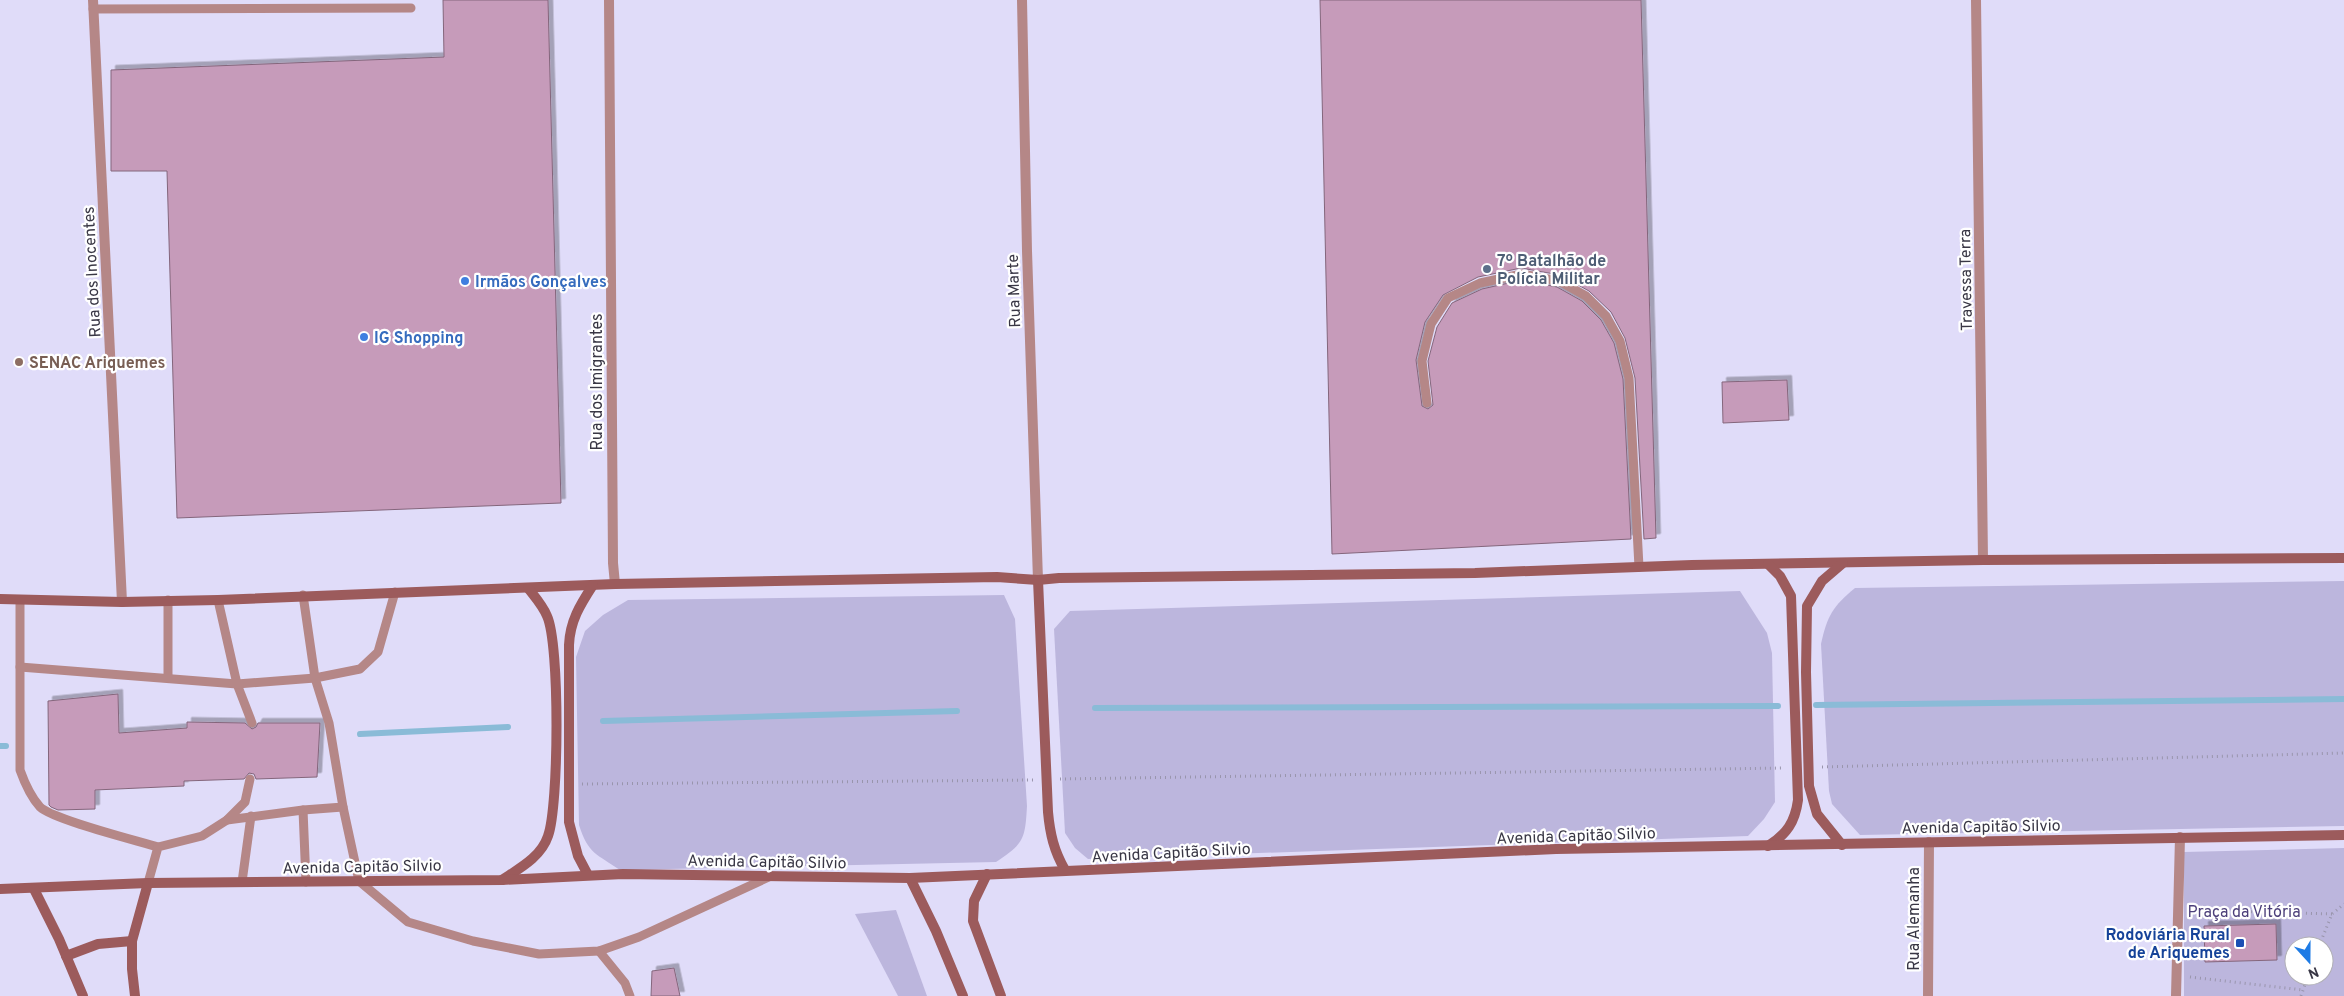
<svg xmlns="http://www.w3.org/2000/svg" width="2344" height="996" viewBox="0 0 2344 996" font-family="Overpass,sans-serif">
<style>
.green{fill:#bcb6dd;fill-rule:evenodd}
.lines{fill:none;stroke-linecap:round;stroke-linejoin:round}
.stream{stroke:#8abbd7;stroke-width:6}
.building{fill:#c69bba;stroke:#84667c;filter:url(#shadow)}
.path{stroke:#9995ac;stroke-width:3;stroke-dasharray:1 4;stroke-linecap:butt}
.service{stroke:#b58787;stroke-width:9}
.minor{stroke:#b58787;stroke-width:10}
.tertiary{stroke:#b58787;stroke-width:10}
.secondary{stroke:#9c5b5c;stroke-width:10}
.service-dot{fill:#5c6f8a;stroke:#fff;stroke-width:2}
.shop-dot{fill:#3f7fe0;stroke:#fff;stroke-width:2}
.education-dot{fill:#8d6e63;stroke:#fff;stroke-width:2}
.transit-dot{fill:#1a4fb4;stroke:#fff;stroke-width:2}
.labels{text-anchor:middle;stroke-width:4.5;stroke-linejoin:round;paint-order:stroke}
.service-label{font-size:16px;font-weight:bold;fill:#4e5e75;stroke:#fff;text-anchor:start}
.street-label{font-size:16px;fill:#393745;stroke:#fff}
.shop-label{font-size:16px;font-weight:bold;fill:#366cbe;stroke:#fff;text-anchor:start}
.education-label{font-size:16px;font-weight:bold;fill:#785e54;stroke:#fff;text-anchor:start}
.park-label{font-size:16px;fill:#4c3f7a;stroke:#fff}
.transit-label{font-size:16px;font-weight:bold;fill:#164399;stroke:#fff;text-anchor:end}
</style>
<defs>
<filter id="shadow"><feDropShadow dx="4.5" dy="-4.5" stdDeviation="0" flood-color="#0004"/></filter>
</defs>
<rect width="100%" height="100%" fill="#e0dcf9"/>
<g class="green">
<path d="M2344,581v245l-484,9 -28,-31 -3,-13 -8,-147c6,-28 12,-38 34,-56z"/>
<polygon points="1740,591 1767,633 1772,653 1775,802 1764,819 1748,836 1088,859 1075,848 1065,833 1054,629 1070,611"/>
<path d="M1004,595l11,24 12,187c-2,34 -3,37 -31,56l-376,8c-23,-16 -32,-16 -41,-45l-3,-168 9,-26 18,-16 25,-15z"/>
<path d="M2344,848v148h-160v-144zM2294,946h30v30h-30z"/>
<polygon points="896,910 927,996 898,996 855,914"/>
</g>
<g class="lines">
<g class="stream">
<polyline points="1816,705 2344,699"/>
<polyline points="1095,708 1778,706"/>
<polyline points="603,721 957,711"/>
<polyline points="360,734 508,727"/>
<polyline points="0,746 6,746"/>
</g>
</g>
<g class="building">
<polygon points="443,0 548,0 561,503 177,518 167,171 111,171 111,70 444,57"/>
<polygon points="1320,0 1641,0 1656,538 1644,539 1635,378 1625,338 1611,312 1589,291 1560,275 1521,268 1478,277 1443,295 1425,322 1416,360 1422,406 1428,409 1433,405 1428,361 1437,327 1452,303 1482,289 1522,280 1557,287 1582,301 1601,320 1614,343 1623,379 1631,539 1332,554"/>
<polygon points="1787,380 1789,420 1723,423 1722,382"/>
<polygon points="118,694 119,733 187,728 187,722 245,723 252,729 256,727 258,723 320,723 317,777 256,779 254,774 249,773 244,779 184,781 184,786 95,790 95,809 58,810 51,807 49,805 48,701"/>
<polygon points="2276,924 2277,960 2205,962 2204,926"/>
<polygon points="674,968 680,996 651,996 652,971"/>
</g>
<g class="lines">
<g class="path">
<polyline points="1822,767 2344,753"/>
<polyline points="1060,779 1784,768"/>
<polyline points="582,784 1034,780"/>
<polyline points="2191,910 2332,914"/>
<polyline points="2319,946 2332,914 2344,904"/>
<polyline points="2190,977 2303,990"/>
<polyline points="2301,996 2308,976"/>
</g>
<g class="service">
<polyline points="93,9 411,8"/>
<polyline points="1427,403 1422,361 1431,324 1448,298 1480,283 1522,274 1559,281 1586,296 1606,316 1620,341 1629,378 1639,567"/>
<path d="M20,600v170c5,14 10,26 20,37 14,13 95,33 118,40"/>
<polyline points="218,600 237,684 252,723"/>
<polyline points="20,667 237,684 315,678 360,669 378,652 395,592"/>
<polyline points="168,678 168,600"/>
<polyline points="343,807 359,881 408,922 473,941 539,954 599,951 639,937 771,876"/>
<polyline points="303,810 306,882"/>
<polyline points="227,820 303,810 343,807 329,723 315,678 303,595"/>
<polyline points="242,882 251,816"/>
<polyline points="148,883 158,847 202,836 227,820 245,802 250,779"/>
<polyline points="599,951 625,983 630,996"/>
</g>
<g class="minor">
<polyline points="93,0 122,602"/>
<polyline points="609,0 613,563 615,584"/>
<polyline points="1976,0 1983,560"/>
<polyline points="1928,996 1929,842"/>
<polyline points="2176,996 2180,837"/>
</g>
<polyline class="tertiary" points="1022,0 1027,251 1038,580"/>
<g class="secondary">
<path d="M1038,580l10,232c2,22 6,39 17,58"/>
<polyline points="0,599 122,602 218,600 615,584 997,577 1038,580 1059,578 1475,573 1692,565 1983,560 2344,558"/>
<polyline points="1842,845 1817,814 1809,786 1806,672 1807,606 1822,581 1843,563"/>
<path d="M1768,846c19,-12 27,-24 30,-46l-7,-204 -11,-20 -12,-12"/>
<polyline points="987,874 974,901 973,921 1001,996"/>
<path d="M588,875l-10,-19 -9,-34v-177c1,-24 11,-40 24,-60"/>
<polyline points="910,878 936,931 963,996"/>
<path d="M502,880c18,-12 39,-23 46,-44 11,-30 12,-192 -1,-220 -4,-10 -12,-19 -19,-28"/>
<polyline points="0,889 148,883 502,880 623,874 910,878 1556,849 2344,835"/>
<polyline points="34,889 59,939 83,996"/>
<polyline points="66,956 98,944 132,941"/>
<polyline points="135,996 132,969 132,941 148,883"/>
</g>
</g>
<circle class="service-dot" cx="1487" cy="269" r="5"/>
<g class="shop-dot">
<circle cx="465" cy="281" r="5"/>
<circle cx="364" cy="337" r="5"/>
</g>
<circle class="education-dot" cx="19" cy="362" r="5"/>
<rect class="transit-dot" x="2235" y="938" width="10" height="10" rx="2.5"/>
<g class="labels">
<g class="service-label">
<text x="1497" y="266">7º Batalhão de<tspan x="1497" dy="18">Polícia Militar</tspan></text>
</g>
<g class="street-label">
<text transform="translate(91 272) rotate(-93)" y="6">Rua dos Inocentes</text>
<text transform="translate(1965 280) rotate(-91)" y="6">Travessa Terra</text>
<text transform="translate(1013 291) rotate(-92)" y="6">Rua Marte</text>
<text transform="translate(596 382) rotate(-90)" y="6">Rua dos Imigrantes</text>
<text transform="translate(1981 826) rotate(-1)" y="6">Avenida Capitão Silvio</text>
<text transform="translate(1576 835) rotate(-2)" y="6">Avenida Capitão Silvio</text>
<text transform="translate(1171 852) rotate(-3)" y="6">Avenida Capitão Silvio</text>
<text transform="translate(767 861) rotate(1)" y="6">Avenida Capitão Silvio</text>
<text transform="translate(362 866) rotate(-1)" y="6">Avenida Capitão Silvio</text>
<text transform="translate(1913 919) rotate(-90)" y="6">Rua Alemanha</text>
</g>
<g class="shop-label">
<text x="475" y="287">Irmãos Gonçalves</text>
<text x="374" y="343">IG Shopping</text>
</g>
<g class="education-label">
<text x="29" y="368">SENAC Ariquemes</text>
</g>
<g class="park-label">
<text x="2244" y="917">Praça da Vitória</text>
</g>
<g class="transit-label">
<text x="2230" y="940">Rodoviária Rural<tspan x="2230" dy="18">de Ariquemes</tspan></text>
</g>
</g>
<g transform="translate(2309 961) rotate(159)"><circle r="24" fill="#ffffff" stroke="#b0afb5"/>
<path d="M0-4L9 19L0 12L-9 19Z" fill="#1e7be5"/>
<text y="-8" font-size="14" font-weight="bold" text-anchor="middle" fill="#393745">N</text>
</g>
</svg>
